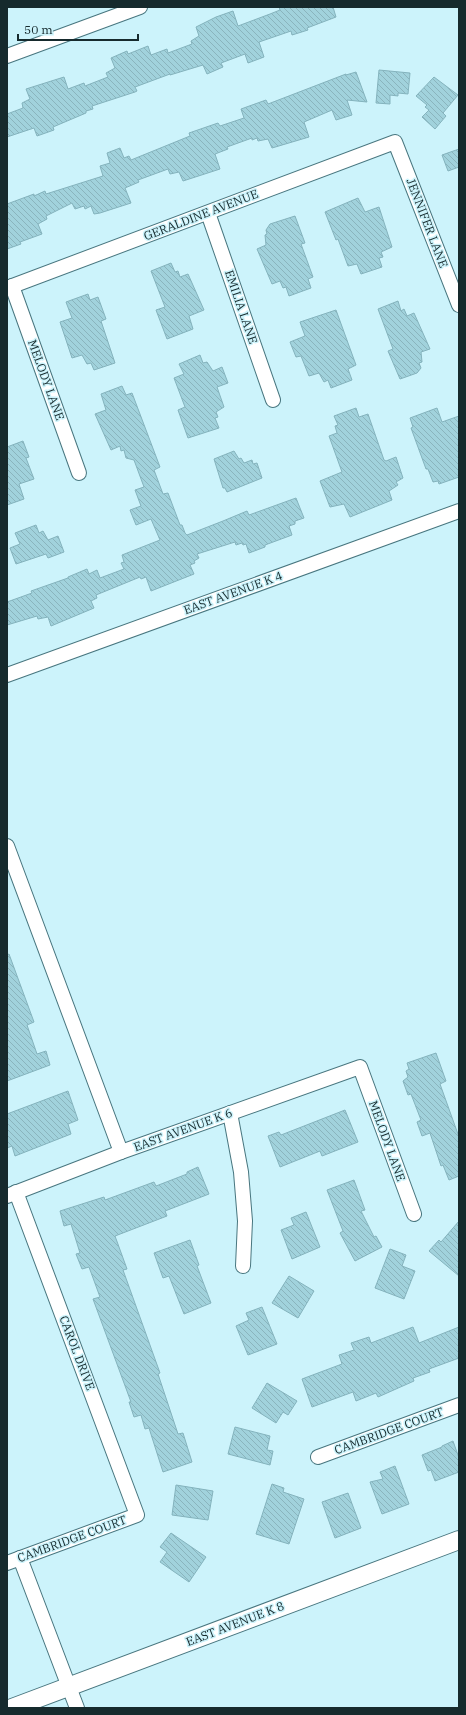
<svg xmlns="http://www.w3.org/2000/svg" width="466" height="1715" viewBox="0 0 466 1715" font-family="'IBM Plex Serif',serif">
<style>
.building{fill:url(#building-back-hatch);stroke:#84b3bd}
.lines{fill:none;stroke-linecap:round;stroke-linejoin:round}
.minor-casing{stroke:#48767f;stroke-width:16}
.tertiary-casing{stroke:#48767f;stroke-width:20}
.minor{stroke:#fff;stroke-width:14}
.tertiary{stroke:#fff;stroke-width:18}
.labels{text-anchor:middle;stroke-width:3;stroke-linejoin:round;paint-order:stroke}
.street-label{font-size:12px;fill:#162a2d;stroke:#ccf3fb}
</style>
<defs>
<pattern id="building-back-hatch" width="6" height="6" patternUnits="userSpaceOnUse"><rect width="6" height="6" fill="#a1d2dc"/><path d="M-1 5l2 2M0 0l6 6M5-1l2 2" fill="none" stroke="#8ab4bd"/></pattern>
</defs>
<rect width="100%" height="100%" fill="#ccf3fb"/>
<g class="building">
<polygon points="279,7 333,7 336,17 307,28 308,30 292,35 291,31 259,42 264,57 248,63 245,54 221,63 223,67 207,74 203,65 170,75 170,74 135,87 137,91 135,92 92,106 93,109 86,111 86,113 53,127 54,130 37,136 34,128 7,137 7,114 23,108 22,103 30,99 26,89 64,77 68,89 84,83 85,86 108,77 106,73 115,68 111,58 127,51 128,54 148,46 151,55 167,49 168,53 192,44 191,41 199,36 196,27 216,17 233,11 238,26 270,14 280,10"/>
<polygon points="379,70 410,73 408,94 398,93 398,96 390,95 390,104 376,103"/>
<polygon points="356,72 367,102 347,100 352,115 336,120 332,110 304,122 309,137 272,148 268,139 258,141 257,138 252,140 252,138 227,147 228,149 215,154 220,169 183,181 179,172 170,174 168,169 138,180 139,182 125,188 131,203 100,213 94,214 91,206 85,209 84,206 75,209 72,203 46,216 47,219 38,224 42,234 20,242 21,244 7,249 7,204 34,194 34,196 45,191 46,194 103,176 100,166 110,163 107,153 120,148 124,158 129,156 131,160 190,136 189,133 218,123 220,126 244,118 241,109 266,100 268,104 346,74 346,75"/>
<polygon points="434,77 458,95 443,113 446,116 435,129 422,117 429,110 425,107 427,105 416,96"/>
<polygon points="459,149 459,167 448,171 442,155"/>
<polygon points="358,198 365,212 379,207 392,247 381,252 383,257 379,258 382,267 361,274 357,264 348,266 338,239 336,240 325,212"/>
<polygon points="295,216 305,243 301,244 313,277 308,279 311,288 289,296 286,287 283,288 280,281 272,284 257,249 266,245 265,235 267,234 266,230 270,224"/>
<polygon points="171,263 175,272 178,271 180,277 188,274 204,310 189,316 193,329 167,339 156,310 165,307 151,271"/>
<polygon points="88,294 90,300 98,297 106,319 101,321 115,363 94,370 91,363 87,364 82,355 72,358 60,322 72,318 66,302"/>
<polygon points="398,301 401,311 404,309 407,316 414,313 430,349 421,352 422,362 419,363 421,368 417,373 400,379 388,351 393,349 378,309"/>
<polygon points="336,310 356,365 348,369 352,380 331,388 328,380 324,382 319,373 309,376 301,356 296,357 290,342 305,336 300,322"/>
<polygon points="200,355 203,363 207,362 213,371 222,367 228,383 217,387 224,407 216,412 218,417 215,418 219,428 188,438 178,410 185,407 174,378 184,374 179,364"/>
<polygon points="122,386 126,395 132,393 160,467 154,470 163,494 168,493 180,525 182,525 185,533 187,535 223,521 247,511 249,515 296,498 304,518 295,521 295,524 289,526 292,535 265,545 265,547 249,553 246,544 243,545 242,543 236,545 235,542 197,554 199,558 194,561 195,563 190,565 194,574 151,591 146,577 141,579 140,577 96,595 97,598 91,601 94,608 51,626 48,617 38,619 37,616 7,625 7,602 32,593 31,591 68,578 68,577 87,569 89,574 97,570 100,578 124,569 121,563 124,562 122,555 160,540 151,519 136,525 130,510 141,506 135,490 144,487 134,460 126,458 124,450 121,451 120,446 111,450 95,414 106,410 101,394"/>
<polygon points="356,408 359,417 368,414 384,460 386,461 396,457 403,478 396,482 398,485 389,491 392,500 350,517 344,504 330,507 320,481 342,472 329,436 337,433 335,426 338,425 334,416"/>
<polygon points="437,408 442,422 459,416 459,477 439,484 438,481 433,482 428,469 426,469 411,428 413,427 410,418"/>
<polygon points="23,441 29,457 26,458 34,479 19,484 24,499 7,505 7,447"/>
<polygon points="234,451 239,459 241,458 244,463 252,460 253,464 257,463 262,478 227,492 225,488 223,488 214,459"/>
<polygon points="36,525 39,533 43,531 48,540 58,536 64,552 48,558 46,554 16,564 10,548 20,544 15,533"/>
<polygon points="9,954 34,1022 27,1025 37,1054 46,1051 50,1065 7,1081 7,955"/>
<polygon points="436,1053 446,1081 440,1084 459,1137 459,1176 449,1180 443,1165 441,1166 430,1133 422,1136 417,1122 421,1120 411,1094 408,1095 403,1081 408,1077 406,1071 409,1069 407,1063"/>
<polygon points="68,1091 78,1120 68,1124 71,1134 15,1156 12,1146 7,1148 7,1114"/>
<polygon points="345,1110 358,1142 322,1156 320,1151 280,1167 268,1136 279,1132 281,1135"/>
<polygon points="198,1167 209,1194 165,1211 167,1216 115,1236 127,1269 123,1270 160,1373 158,1374 178,1434 183,1433 192,1462 163,1472 149,1428 145,1429 141,1415 134,1417 129,1402 131,1402 93,1299 100,1297 89,1267 82,1269 76,1254 80,1253 71,1224 64,1226 60,1211 104,1197 105,1200 154,1182 156,1186 187,1174 187,1172"/>
<polygon points="354,1180 365,1210 361,1211 374,1237 376,1236 382,1247 355,1261 340,1233 343,1231 327,1190"/>
<polygon points="306,1212 320,1247 292,1259 281,1230 294,1225 291,1218"/>
<polygon points="459,1221 459,1276 429,1251 439,1240 441,1242"/>
<polygon points="190,1240 199,1265 197,1266 211,1303 184,1314 169,1276 163,1278 154,1253"/>
<polygon points="390,1249 406,1255 402,1266 415,1271 404,1299 375,1288"/>
<polygon points="289,1276 314,1291 298,1318 272,1303"/>
<polygon points="262,1307 277,1344 248,1355 236,1326 249,1320 246,1313"/>
<polygon points="413,1327 419,1343 459,1327 459,1358 429,1369 430,1372 413,1378 414,1381 378,1397 376,1393 356,1401 353,1392 312,1407 302,1379 342,1364 339,1355 354,1350 351,1343 369,1337 371,1343"/>
<polygon points="267,1383 297,1401 288,1415 283,1412 276,1423 252,1408"/>
<polygon points="235,1427 270,1436 267,1450 273,1451 270,1465 228,1454"/>
<polygon points="453,1441 459,1458 459,1472 435,1481 431,1470 428,1471 422,1455 442,1447 442,1446"/>
<polygon points="395,1466 409,1504 382,1514 370,1482 383,1479 380,1472"/>
<polygon points="272,1484 284,1488 283,1492 304,1499 289,1544 256,1534"/>
<polygon points="176,1485 213,1491 208,1520 172,1515"/>
<polygon points="348,1493 361,1528 335,1538 322,1502"/>
<polygon points="171,1533 206,1557 189,1582 160,1562 167,1552 160,1547"/>
</g>
<g class="lines">
<defs>
<g id="minor">
<polyline points="7,56 140,7"/>
<polyline points="208,213 273,400"/>
<polyline points="12,286 79,473"/>
<polyline points="7,288 395,142 459,305"/>
<polyline points="7,675 459,511"/>
<polyline points="7,846 121,1152"/>
<polyline points="230,1113 241,1172 245,1221 243,1266"/>
<polyline points="7,1196 121,1152 360,1067 414,1214"/>
<polyline points="318,1457 459,1405"/>
<polyline points="20,1558 77,1708"/>
<polyline points="7,1563 137,1515 16,1192"/>
</g>
<polyline id="tertiary" points="12,1708 459,1540"/>
</defs>
<use href="#minor" class="minor-casing"/>
<use href="#tertiary" class="tertiary-casing"/>
<use href="#minor" class="minor"/>
<use href="#tertiary" class="tertiary"/>
</g>
<g class="labels">
<g class="street-label">
<text transform="translate(201 215) rotate(-21)" y="4">GERALDINE AVENUE</text>
<text transform="translate(427 223) rotate(69)" y="4">JENNIFER LANE</text>
<text transform="translate(241 307) rotate(71)" y="4">EMILIA LANE</text>
<text transform="translate(46 380) rotate(70)" y="4">MELODY LANE</text>
<text transform="translate(233 593) rotate(-20)" y="4">EAST AVENUE K 4</text>
<text transform="translate(183 1130) rotate(-20)" y="4">EAST AVENUE K 6</text>
<text transform="translate(387 1141) rotate(70)" y="4">MELODY LANE</text>
<text transform="translate(77 1353) rotate(69)" y="4">CAROL DRIVE</text>
<text transform="translate(389 1431) rotate(-20)" y="4">CAMBRIDGE COURT</text>
<text transform="translate(72 1539) rotate(-20)" y="4">CAMBRIDGE COURT</text>
<text transform="translate(235 1624) rotate(-21)" y="4">EAST AVENUE K 8</text>
</g>
</g>
<rect width="466" height="1715" fill="none" stroke="#162a2d" stroke-width="16"/>
<path d="M18 34v6h120v-6" fill="none" stroke="#162a2d" stroke-width="2"/>
<text x="24" y="34" font-size="12" fill="#162a2d" stroke="#ccf3fb" stroke-width="3" paint-order="stroke">50 m</text>
</svg>
